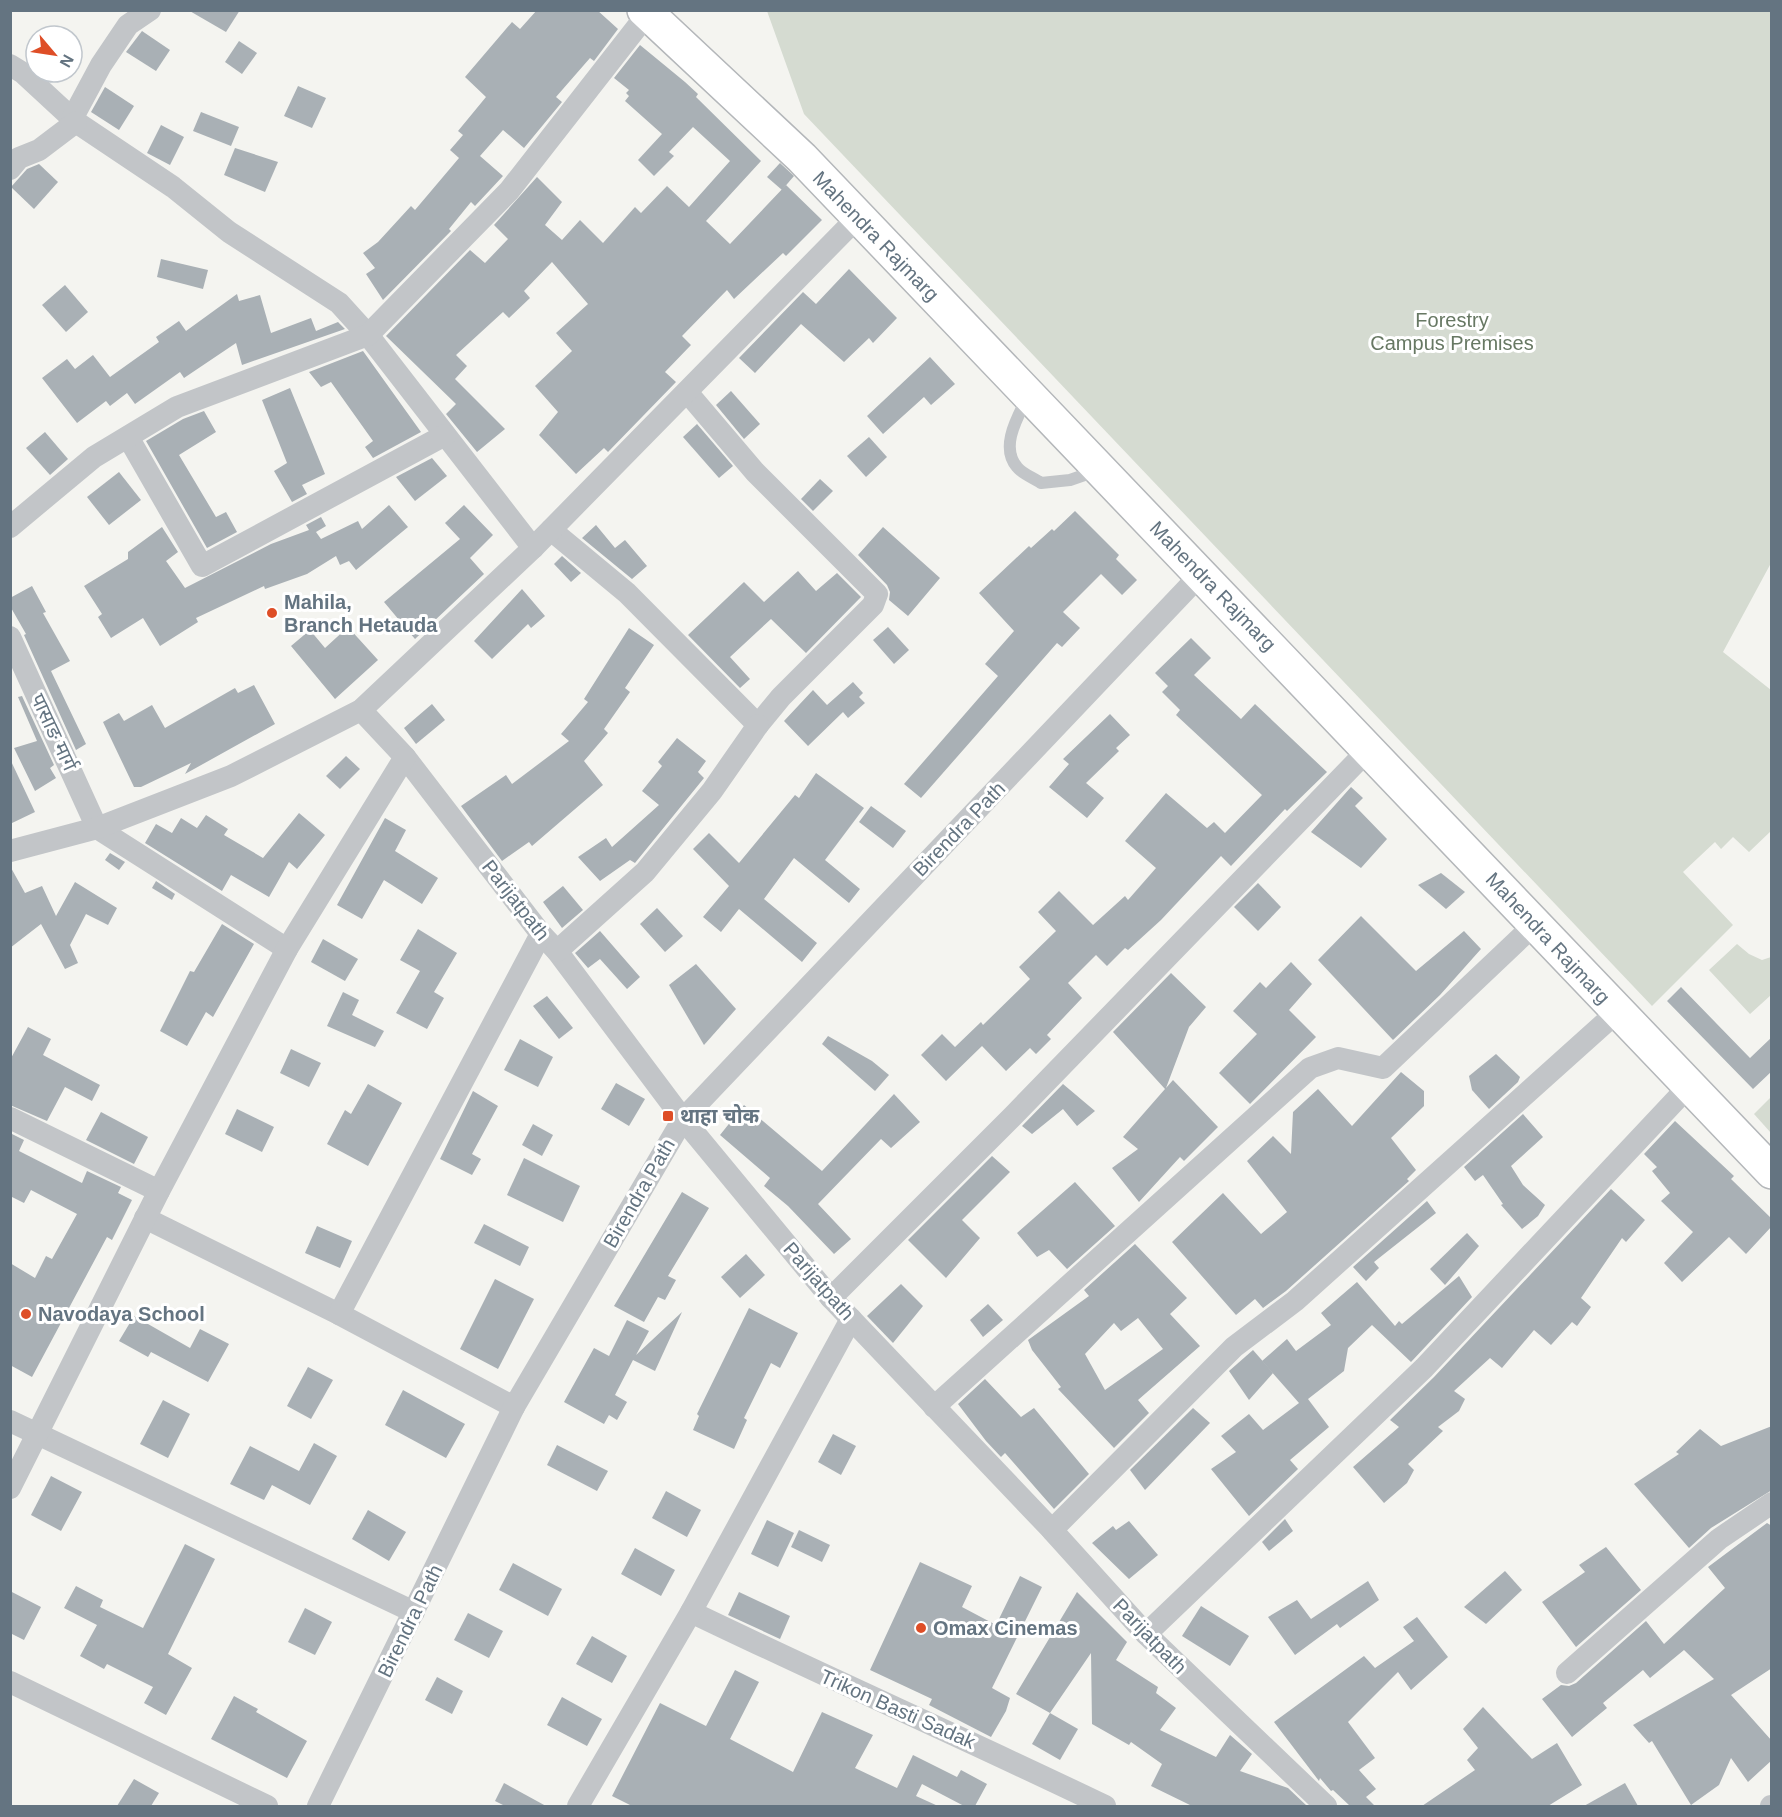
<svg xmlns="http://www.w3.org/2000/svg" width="1782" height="1817" viewBox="0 0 1782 1817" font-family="Helvetica,'Noto Sans Devanagari',sans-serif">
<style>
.green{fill:#d5dbd1}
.building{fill:#a9b0b5;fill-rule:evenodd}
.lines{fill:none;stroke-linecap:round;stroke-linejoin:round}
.trunk-casing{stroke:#b4b7ba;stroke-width:36}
.service{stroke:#c2c5c8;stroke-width:12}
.minor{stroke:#c2c5c8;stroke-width:22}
.trunk{stroke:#fff;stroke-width:33}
.poi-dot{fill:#de4e27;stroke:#fff;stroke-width:2}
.labels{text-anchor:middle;stroke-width:6;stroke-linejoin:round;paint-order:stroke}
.street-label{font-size:20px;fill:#647481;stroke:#fff}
.park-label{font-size:20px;fill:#677863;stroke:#fff}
.poi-label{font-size:20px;font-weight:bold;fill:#647481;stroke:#fff;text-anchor:start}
</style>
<rect width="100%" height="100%" fill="#f4f4f0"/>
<g class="green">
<polygon points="767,11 1771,11 1771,563 1723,652 1771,690 1771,831 1749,852 1733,837 1721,849 1715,842 1683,872 1733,925 1652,1006 804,114"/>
<polygon points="1737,944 1749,954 1762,960 1771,957 1771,995 1750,1014 1709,970"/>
<polygon points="1771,1097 1771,1133 1754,1114"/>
</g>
<g class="building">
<polygon points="188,10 240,10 226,32"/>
<polygon points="537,10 597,10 618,29 594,61 590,58 556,97 562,102 524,148 503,130 480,156 503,176 475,206 471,202 449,229 451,231 383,300 366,274 375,268 363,253 378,242 411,206 415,210 459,158 450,150 463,135 458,131 486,97 465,77 512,22 520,29"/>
<polygon points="142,31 170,50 156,71 126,52"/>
<polygon points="239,41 257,53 242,74 225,62"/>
<polygon points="640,45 685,82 698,94 696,97 761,161 706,221 730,244 786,185 822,220 786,256 783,253 734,299 727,290 682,336 691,345 665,372 676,382 608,452 604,448 576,474 539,435 558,412 535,386 572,351 556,333 588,304 552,262 524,291 530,298 509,318 503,312 456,355 467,366 455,379 505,429 477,452 446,414 456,404 386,336 470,250 485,263 508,239 494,225 537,177 562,202 545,225 562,240 580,220 603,243 635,207 641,213 667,186 689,207 730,161 693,127 669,152 674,156 654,176 638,160 662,134 625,101 629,96 626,93 629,90 614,78"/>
<polygon points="298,86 326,98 312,128 284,116"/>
<polygon points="105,87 134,106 119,130 91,112"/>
<polygon points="201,112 239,127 231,146 193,131"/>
<polygon points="161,125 184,137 170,165 147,153"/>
<polygon points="235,148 278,162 265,192 224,175"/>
<polygon points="780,163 794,176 782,190 767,177"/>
<polygon points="39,164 58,182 34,209 11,187 27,169"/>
<polygon points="161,259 208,270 203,289 157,277"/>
<polygon points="849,269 897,318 873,343 869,338 844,362 801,324 755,373 739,358 803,292 816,304"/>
<polygon points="65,285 88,312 66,332 42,305"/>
<polygon points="237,294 239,301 260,295 271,333 311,318 316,331 338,322 345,329 242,365 236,343 184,378 180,372 135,404 127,393 110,406 106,401 77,423 42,378 67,359 75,369 93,355 110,377 159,342 156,337 179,321 186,331"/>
<polygon points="363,351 421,432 373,458 365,447 373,441 331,382 321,387 309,372"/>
<polygon points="930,357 955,384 931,405 924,397 883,434 867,416"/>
<polygon points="290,388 325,474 302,485 307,494 292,502 274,471 287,463 262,400"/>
<polygon points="731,391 760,424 744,439 716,405"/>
<polygon points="204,411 216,432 179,455 216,517 226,512 237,532 207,548 146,441 183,419"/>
<polygon points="697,424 733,466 719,478 683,437"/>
<polygon points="45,432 68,459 50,475 26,448"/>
<polygon points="869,437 887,457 866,477 847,456"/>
<polygon points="432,458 447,476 415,501 396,477"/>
<polygon points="119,472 141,500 109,525 87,497"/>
<polygon points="820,479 833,491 813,511 801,499"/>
<polygon points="389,505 408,527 356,570 349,561 340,565 336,556 307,574 265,589 264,586 196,618 198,622 160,646 143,618 111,638 98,617 102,614 84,586 128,559 128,552 162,527 178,552 166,561 185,588 271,544 309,530 306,525 321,517 326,526 316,532 321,539 358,521 362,529"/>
<polygon points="464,505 493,535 470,558 484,574 415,639 384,602 460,539 445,523"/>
<polygon points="1075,511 1119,555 1116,559 1137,580 1122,595 1101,574 1063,612 1080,628 1062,647 1057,643 921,798 904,784 998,676 985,664 1014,631 979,593 1029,546 1031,548 1052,529 1054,531"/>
<polygon points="596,525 615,548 625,540 647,566 632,579 582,538"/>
<polygon points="883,527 940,578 908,616 889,600 890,592 887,585 858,555"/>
<polygon points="562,556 581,573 571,582 554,564"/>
<polygon points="798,571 816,591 837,573 861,597 806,653 771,619 730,657 750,679 740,688 688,635 744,582 764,602"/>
<polygon points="32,586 46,612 43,613 70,661 51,671 86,744 76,750 24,635 26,634 10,606 10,598"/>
<polygon points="522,589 545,616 531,628 528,624 492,659 474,641"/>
<polygon points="348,627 378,660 335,699 291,646 310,630 325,648"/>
<polygon points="888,627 909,650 894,664 873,640"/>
<polygon points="629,628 654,645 625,688 630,692 604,729 608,733 584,761 603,785 532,846 529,842 502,861 461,806 506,775 512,784 569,741 561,734 588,702 584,699"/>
<polygon points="1191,638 1211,658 1194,675 1241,719 1255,704 1327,772 1287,811 1285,809 1231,866 1221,856 1161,920 1128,950 1125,948 1107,966 1096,955 1068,983 1082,998 1047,1035 1051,1039 1036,1054 1030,1048 1006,1071 982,1046 946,1081 921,1055 942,1034 955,1047 981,1022 983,1025 1030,979 1019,967 1056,931 1038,912 1059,891 1093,925 1125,896 1128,900 1156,868 1125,841 1166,793 1207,828 1214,822 1225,833 1262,795 1176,715 1180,710 1162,692 1168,686 1155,673"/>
<polygon points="853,682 863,693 859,697 865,703 848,718 843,712 808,746 784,721 813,690 827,705"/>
<polygon points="254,685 275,724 185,774 191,763 141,787 134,787 103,722 119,713 124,721 152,705 165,728 235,688 238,693"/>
<polygon points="22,696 54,765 50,768 56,778 35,791 14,748 37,741 18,697"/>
<polygon points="432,704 445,720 416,744 404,728"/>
<polygon points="1110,714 1130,735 1116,748 1119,751 1086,783 1104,798 1087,818 1049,787 1069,764 1063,759"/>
<polygon points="677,738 706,761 698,772 704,778 635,863 630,860 600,881 578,857 606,838 612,847 659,805 642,791 662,766 658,762"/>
<polygon points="346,756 360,769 340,789 326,776"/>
<polygon points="10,759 35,812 10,824"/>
<polygon points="816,773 864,808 825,860 860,889 849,903 794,858 764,899 817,943 802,962 739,909 721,932 703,917 729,886 693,849 709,833 739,863 795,795 799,798"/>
<polygon points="1351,787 1363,798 1355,806 1387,839 1361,868 1311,832"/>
<polygon points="871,806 906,831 893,848 859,822"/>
<polygon points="299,813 325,835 297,869 289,862 269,897 231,875 222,891 145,843 156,824 172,833 181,818 197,828 206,815 228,829 224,835 263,858"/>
<polygon points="385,818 406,830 395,851 438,878 422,904 384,880 362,919 337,905"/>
<polygon points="110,853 125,862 119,870 105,860"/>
<polygon points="10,866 25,893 42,886 56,916 75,882 117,908 108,925 86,914 70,945 78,963 65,969 41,924 10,948"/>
<polygon points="1441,873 1465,892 1446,909 1418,885"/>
<polygon points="156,881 175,894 172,900 152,888"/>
<polygon points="1258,883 1281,907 1258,931 1234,907"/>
<polygon points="563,886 583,910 562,928 543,902"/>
<polygon points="657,908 683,936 665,952 640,924"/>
<polygon points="1361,916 1416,971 1464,931 1481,949 1440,995 1393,1040 1318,960"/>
<polygon points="222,924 254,944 213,1017 206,1012 187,1046 160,1031 190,971 194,972"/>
<polygon points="418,929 457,953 434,992 444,998 427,1029 396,1013 420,971 400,960"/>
<polygon points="600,931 640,977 627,989 600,959 588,968 575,953"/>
<polygon points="323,939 358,959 345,981 311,962"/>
<polygon points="1291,962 1312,984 1289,1010 1316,1037 1250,1104 1219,1073 1257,1034 1233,1011 1260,982 1266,988"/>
<polygon points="696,964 736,1009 704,1045 669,985"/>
<polygon points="1171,973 1206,1007 1189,1027 1166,1088 1173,1080 1218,1127 1184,1161 1180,1157 1139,1202 1112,1168 1138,1149 1123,1137 1165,1089 1113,1032"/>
<polygon points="1681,987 1750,1058 1772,1037 1772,1071 1753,1089 1667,1001"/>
<polygon points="343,992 359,1000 352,1015 384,1031 375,1047 327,1026"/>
<polygon points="547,996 573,1028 559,1039 533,1006"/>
<polygon points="28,1027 51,1039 43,1055 100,1085 92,1101 65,1087 47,1121 10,1105 10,1060"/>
<polygon points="828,1036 872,1061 889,1075 875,1091 822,1044"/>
<polygon points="520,1039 553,1057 538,1087 504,1070"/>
<polygon points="291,1049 321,1063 309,1087 280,1073"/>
<polygon points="1496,1054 1520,1077 1518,1082 1489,1109 1472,1090 1469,1076"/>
<polygon points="1401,1072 1424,1091 1424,1106 1391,1138 1416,1170 1407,1179 1409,1181 1286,1291 1263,1308 1255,1299 1236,1315 1172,1242 1223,1193 1261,1234 1287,1212 1247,1161 1273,1136 1291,1154 1293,1112 1318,1089 1352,1126"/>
<polygon points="616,1083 645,1099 629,1126 601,1109"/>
<polygon points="368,1084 402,1103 368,1166 327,1144 345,1110 351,1114"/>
<polygon points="1063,1084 1095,1111 1077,1126 1063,1109 1032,1134 1022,1126"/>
<polygon points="473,1091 498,1106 472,1154 481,1159 472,1175 440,1159"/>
<polygon points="894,1094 920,1122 891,1148 881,1139 818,1204 851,1239 834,1254 788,1206 764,1186 770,1178 720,1135 744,1105 822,1171"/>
<polygon points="237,1109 274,1127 262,1152 225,1134"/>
<polygon points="101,1112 148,1137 134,1164 86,1140"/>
<polygon points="1523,1114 1543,1137 1511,1166 1523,1185 1545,1205 1538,1216 1522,1229 1501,1205 1503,1204 1483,1175 1475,1181 1464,1167"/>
<polygon points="1675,1121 1734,1176 1731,1179 1772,1219 1772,1226 1746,1254 1729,1237 1682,1282 1664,1263 1693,1232 1661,1201 1670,1193 1652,1171 1657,1167 1644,1154"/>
<polygon points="533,1124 553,1135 542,1156 522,1145"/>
<polygon points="10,1133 24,1140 19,1151 82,1183 87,1171 121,1187 118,1193 132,1200 112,1240 107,1237 32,1377 10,1365 10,1263 35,1278 46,1256 52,1259 77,1214 31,1190 24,1203 10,1196"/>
<polygon points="992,1156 1010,1172 962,1220 980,1238 946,1278 908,1240"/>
<polygon points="524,1158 580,1186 563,1222 507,1195"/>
<polygon points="1075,1182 1115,1226 1067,1269 1049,1250 1037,1257 1017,1233"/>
<polygon points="1611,1189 1645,1220 1626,1242 1622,1238 1581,1298 1591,1307 1577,1326 1572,1322 1551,1345 1534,1330 1502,1368 1490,1358 1454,1391 1465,1399 1459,1411 1438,1427 1443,1431 1408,1464 1414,1470 1407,1483 1384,1503 1353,1467 1399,1427 1390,1420 1434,1377"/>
<polygon points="682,1192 709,1208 668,1276 676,1280 665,1300 658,1297 644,1322 614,1306"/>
<polygon points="1427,1201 1436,1213 1374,1262 1379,1268 1366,1281 1353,1267"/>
<polygon points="484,1224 529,1247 520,1266 474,1243"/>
<polygon points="317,1226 352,1241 340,1268 305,1253"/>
<polygon points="1467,1233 1479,1246 1445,1285 1430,1269"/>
<path d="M1135,1244l52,54 -17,16 30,32 -62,54 11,13 -35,35 -56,-59 3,-2 -29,-37 -4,-10 61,-44 -5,-6zM1138,1318l25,31 -58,41 -20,-36 29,-31 7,8z"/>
<polygon points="746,1254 765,1275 740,1298 721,1277"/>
<polygon points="1459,1276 1472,1297 1411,1362 1372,1325 1348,1348 1344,1371 1308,1399 1329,1427 1290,1460 1298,1469 1249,1516 1211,1469 1236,1452 1221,1436 1249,1414 1263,1430 1299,1403 1262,1361 1287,1339 1296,1351 1331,1325 1321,1313 1357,1282 1395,1326 1399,1321 1402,1324"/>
<polygon points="495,1279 534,1299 498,1369 460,1349"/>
<polygon points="901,1284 923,1306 893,1343 867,1316"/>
<polygon points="988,1304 1003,1320 983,1337 970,1320"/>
<polygon points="749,1308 798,1333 780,1368 771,1363 744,1418 747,1420 734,1449 693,1430 699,1416 697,1414"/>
<polygon points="682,1312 655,1371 633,1360 615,1395 627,1402 617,1420 609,1415 604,1424 564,1402 594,1348 609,1356 627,1320 649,1331 636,1355"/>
<polygon points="134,1316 190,1348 200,1329 229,1344 208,1382 151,1352 148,1357 119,1341"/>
<polygon points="1253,1350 1273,1373 1249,1400 1229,1371"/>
<polygon points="308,1367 333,1380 311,1419 287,1406"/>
<polygon points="985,1379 1021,1417 1034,1408 1089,1474 1054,1509 1005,1453 1001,1457 986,1441 958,1404"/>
<polygon points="403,1390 465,1424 446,1458 385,1425"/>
<polygon points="163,1400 190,1414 168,1458 140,1444"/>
<polygon points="1193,1408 1210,1423 1145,1490 1130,1470"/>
<polygon points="1772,1426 1772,1490 1711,1528 1689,1548 1634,1484 1679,1454 1676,1452 1700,1429 1721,1446"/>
<polygon points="833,1434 856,1446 841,1475 818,1462"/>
<polygon points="314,1443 337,1456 310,1505 272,1485 264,1500 230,1484 250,1446 299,1471"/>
<polygon points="557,1445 608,1471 597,1491 547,1465"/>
<polygon points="51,1476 82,1492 61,1531 31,1515"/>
<polygon points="666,1491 701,1510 687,1537 652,1518"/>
<polygon points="368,1510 406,1532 389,1561 352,1539"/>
<polygon points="1285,1519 1293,1531 1269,1551 1262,1542"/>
<polygon points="767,1520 794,1533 778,1567 751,1554"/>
<polygon points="1129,1521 1158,1555 1129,1579 1092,1543 1113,1526 1116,1530"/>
<polygon points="1767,1523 1772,1526 1772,1668 1731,1695 1772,1741 1772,1760 1748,1782 1731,1758 1719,1785 1691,1805 1652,1741 1649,1743 1633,1725 1714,1679 1684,1650 1650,1678 1643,1670 1603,1703 1607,1708 1572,1737 1542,1699 1561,1685 1569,1686 1576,1683 1646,1621 1664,1644 1725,1588 1708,1567"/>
<polygon points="799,1530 830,1545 822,1562 791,1547"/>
<polygon points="185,1544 215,1559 168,1654 192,1668 166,1715 144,1703 153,1687 107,1664 104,1669 80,1656 97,1625 64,1608 76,1586 103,1600 100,1607 143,1628"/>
<polygon points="1606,1547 1641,1590 1576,1647 1542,1602 1585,1572 1579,1565"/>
<polygon points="635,1548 675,1570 661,1596 621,1574"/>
<polygon points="920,1562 972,1586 962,1607 996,1625 1020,1576 1042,1587 992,1688 1010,1698 1006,1711 991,1737 929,1705 932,1699 870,1670"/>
<polygon points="513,1563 562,1589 548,1616 499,1590"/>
<polygon points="1505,1571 1522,1590 1486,1624 1464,1607"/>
<polygon points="1368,1581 1379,1600 1340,1628 1337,1624 1295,1655 1268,1617 1297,1600 1311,1619"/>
<polygon points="10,1591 41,1607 24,1640 10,1633"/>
<polygon points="739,1592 790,1616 780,1639 728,1615"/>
<polygon points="1077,1592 1127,1642 1116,1660 1158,1687 1156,1693 1176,1708 1160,1730 1216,1757 1230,1735 1252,1754 1240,1771 1288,1788 1307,1806 1192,1806 1151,1786 1162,1764 1131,1742 1129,1745 1092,1724 1091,1653 1050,1713 1016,1694"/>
<polygon points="1201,1606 1249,1636 1230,1666 1182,1636"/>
<polygon points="305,1608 332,1622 315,1655 288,1642"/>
<polygon points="468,1613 503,1631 489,1658 454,1640"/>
<polygon points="1417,1617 1448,1657 1411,1690 1398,1672 1348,1722 1375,1758 1359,1770 1376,1789 1366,1797 1375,1806 1350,1806 1333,1790 1331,1791 1320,1778 1319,1781 1274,1722 1364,1656 1375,1668 1414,1641 1403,1627"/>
<polygon points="592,1636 627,1656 612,1683 576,1664"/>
<polygon points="735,1670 759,1682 730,1739 793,1772 822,1712 873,1735 855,1768 897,1788 913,1755 957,1777 961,1770 987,1784 975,1806 964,1806 922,1784 916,1796 938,1806 632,1806 612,1796 660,1703 706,1726"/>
<polygon points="437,1677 463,1691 452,1714 425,1700"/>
<polygon points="234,1696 258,1709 256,1712 307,1741 287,1778 211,1739"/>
<polygon points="562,1697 602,1719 587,1746 547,1725"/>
<polygon points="1483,1707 1532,1759 1557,1743 1582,1785 1548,1806 1422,1806 1475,1770 1467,1760 1478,1748 1463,1729"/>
<polygon points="1050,1713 1078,1729 1060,1760 1032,1744"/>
<polygon points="134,1779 159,1793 151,1806 117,1806"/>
<polygon points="504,1783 546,1806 505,1806 495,1801"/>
<polygon points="1625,1783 1638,1806 1584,1806"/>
</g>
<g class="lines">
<defs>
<polyline id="trunk" points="644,10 802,158 1772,1172"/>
</defs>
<use href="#trunk" class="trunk-casing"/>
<path class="service" d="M1028,396c-9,19 -29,50 -11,71 5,7 17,11 24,16l29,-3 26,-9"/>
<g class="minor">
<polyline points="10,65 23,73 76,122 173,187 229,232 339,303 368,335 533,548"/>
<polyline points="72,119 101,65 128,25 150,10"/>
<polyline points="10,169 19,158 39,150 76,122"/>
<polyline points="128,437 202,566 445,435"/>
<polyline points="10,527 94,457 177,407 368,335 509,191 648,13"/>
<polyline points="551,530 627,593 758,725 781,697 873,605 877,594 755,472 687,392"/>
<polyline points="10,637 97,828 287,949"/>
<polyline points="361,710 405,757 541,934 557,951 683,1119 831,1298 1052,1530 1146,1634 1326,1806"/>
<polyline points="10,851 97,828 231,776 361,710 533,548 858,217"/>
<polyline points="557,951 645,872 712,791 758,725"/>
<polyline points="10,1118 159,1191"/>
<polyline points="145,1218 339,1314 514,1407"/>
<polyline points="831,1298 1013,1116 1369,749"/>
<polyline points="339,1314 541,934"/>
<polyline points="934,1407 1310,1068 1338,1058 1383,1068 1534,925"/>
<polyline points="10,1421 414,1612"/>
<polyline points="10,1488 159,1191 287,949 405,757"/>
<polyline points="1052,1530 1234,1347 1295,1301 1617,1012"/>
<path d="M691,1612c137,66 277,128 414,194"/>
<polyline points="1146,1634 1424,1368 1688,1087"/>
<polyline points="1567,1673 1719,1539 1772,1503"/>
<polyline points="10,1682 267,1806"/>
<polyline points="318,1806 514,1407 683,1119 1201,574"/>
<polyline points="578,1806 691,1612 851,1319"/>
<polyline points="1771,1806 1772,1806"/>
</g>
<use href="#trunk" class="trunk"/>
</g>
<g class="poi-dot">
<circle cx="272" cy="613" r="6"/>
<rect x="662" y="1110" width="12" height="12" rx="3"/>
<circle cx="26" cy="1314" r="6"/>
<circle cx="921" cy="1628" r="6"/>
</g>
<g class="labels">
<g class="street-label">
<text transform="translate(876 236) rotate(46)" y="7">Mahendra Rajmarg</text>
<text transform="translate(1213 586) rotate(46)" y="7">Mahendra Rajmarg</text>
<text transform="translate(54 732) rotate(65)" y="7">पासाङ मार्ग</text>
<text transform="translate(959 829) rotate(-46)" y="7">Birendra Path</text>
<text transform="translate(516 900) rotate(52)" y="7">Parijatpath</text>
<text transform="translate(1548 938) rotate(47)" y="7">Mahendra Rajmarg</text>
<text transform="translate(639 1193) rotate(-60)" y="7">Birendra Path</text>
<text transform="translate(819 1281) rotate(49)" y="7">Parijatpath</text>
<text transform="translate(410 1621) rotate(-64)" y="7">Birendra Path</text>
<text transform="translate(1150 1636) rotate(46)" y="7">Parijatpath</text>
<text transform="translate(898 1709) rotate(24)" y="7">Trikon Basti Sadak</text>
</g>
<g class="park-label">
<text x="1452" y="327">Forestry<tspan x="1452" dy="23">Campus Premises</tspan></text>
</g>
<g class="poi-label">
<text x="284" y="609">Mahila,<tspan x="284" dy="23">Branch Hetauda</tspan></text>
<text x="680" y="1123">थाहा चोक</text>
<text x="38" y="1321">Navodaya School</text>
<text x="933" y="1635">Omax Cinemas</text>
</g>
</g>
<rect width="1782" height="1817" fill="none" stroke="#647481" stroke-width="24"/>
<g transform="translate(54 54) rotate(119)"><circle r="28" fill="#ffffff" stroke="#c1c7cd" stroke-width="1.5"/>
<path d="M0-4.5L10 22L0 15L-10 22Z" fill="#de4e27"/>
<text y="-9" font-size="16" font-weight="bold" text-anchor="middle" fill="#647481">N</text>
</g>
</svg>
